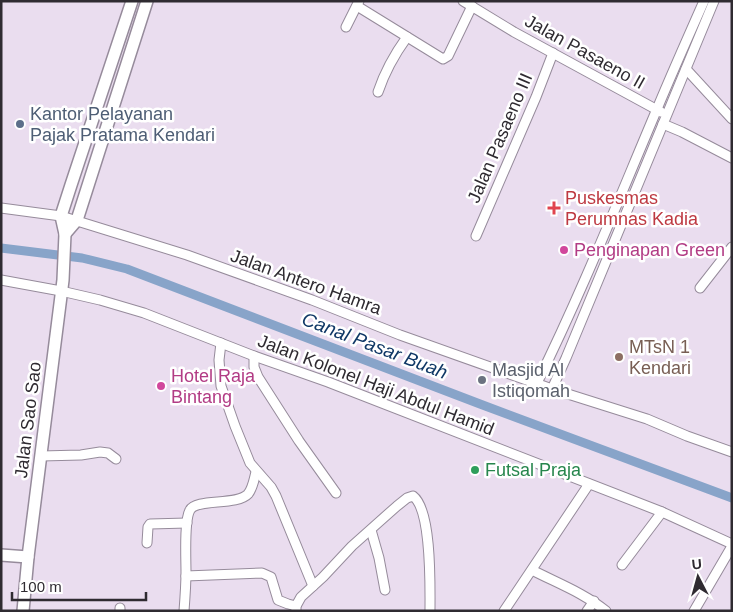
<svg xmlns="http://www.w3.org/2000/svg" width="733" height="612" viewBox="0 0 733 612" font-family="Helvetica,sans-serif">
<style>
.lines{fill:none;stroke-linecap:round;stroke-linejoin:round}
.canal{stroke:#88a4c9;stroke-width:9}
.minor-casing{stroke:#968b9b;stroke-width:11}
.tertiary-casing{stroke:#968b9b;stroke-width:14}
.minor{stroke:#fff;stroke-width:9}
.tertiary{stroke:#fff;stroke-width:11}
.service-dot{fill:#5c6f8a;stroke:#fff;stroke-width:2}
.health-dot{fill:#e0444e;stroke:#fff;stroke-width:2}
.hotel-dot{fill:#d1479c;stroke:#fff;stroke-width:2}
.education-dot{fill:#8d6e63;stroke:#fff;stroke-width:2}
.worship-dot{fill:#6b7280;stroke:#fff;stroke-width:2}
.leisure-dot{fill:#2e9e5b;stroke:#fff;stroke-width:2}
.labels{text-anchor:middle;stroke-width:5;stroke-linejoin:round;paint-order:stroke}
.street-label{font-size:18px;fill:#2f2b31;stroke:#fff}
.service-label{font-size:18px;fill:#4e5e75;stroke:#fff;text-anchor:start}
.health-label{font-size:18px;fill:#be3a42;stroke:#fff;text-anchor:start}
.hotel-label{font-size:18px;fill:#b23c85;stroke:#fff;text-anchor:start}
.education-label{font-size:18px;fill:#785e54;stroke:#fff;text-anchor:start}
.worship-label{font-size:18px;fill:#5b616d;stroke:#fff;text-anchor:start}
.leisure-label{font-size:18px;fill:#27864d;stroke:#fff;text-anchor:start}
.water-label{font-size:19px;font-style:italic;fill:#103866;stroke:#fff}
</style>
<rect width="100%" height="100%" fill="#eaddef"/>
<g class="lines">
<polyline class="canal" points="1,248 82,258 127,269 480,404 732,498"/>
<defs>
<g id="minor">
<polyline points="463,1 514,32 661,112"/>
<polyline points="357,6 443,59 448,56 472,6"/>
<polyline points="346,27 359,1"/>
<polyline points="686,69 732,119"/>
<path d="M378,92c7,-21 16,-37 29,-55"/>
<polyline points="663,124 682,132 732,158"/>
<polyline points="1,208 61,216 187,255 312,300 400,335 552,389 647,419 687,436 732,452"/>
<polyline points="476,236 536,97 553,53"/>
<polyline points="1,280 61,291 100,300 144,313 254,356 328,382 662,512 732,544"/>
<polyline points="700,288 732,247"/>
<polyline points="221,343 219,360 221,386 235,426 250,463 271,487 276,496 313,586"/>
<polyline points="254,356 254,367 258,377 299,441 336,493"/>
<path d="M537,383c44,-89 81,-182 120,-274 15,-36 31,-72 47,-108"/>
<polyline points="552,389 566,358 714,1"/>
<polyline points="41,456 81,455 100,452 108,453 116,459"/>
<polyline points="371,530 379,558 385,590"/>
<polyline points="147,543 148,527 150,524 187,523"/>
<polyline points="622,565 662,512"/>
<path d="M532,570c25,13 52,23 74,41"/>
<polyline points="186,576 262,573 271,577 278,600 288,604 296,606"/>
<polyline points="120,611 120,608"/>
<path d="M184,611c1,-13 2,-26 2,-39 0,-13 -2,-52 4,-62 6,-12 47,-4 58,-16 5,-6 6,-15 8,-22"/>
<path d="M296,611v-5l5,-9 22,-20 29,-31 45,-40 10,-8 6,-2c19,14 17,91 17,115"/>
<polyline points="504,611 589,484"/>
<polyline points="587,611 594,601"/>
<polyline points="694,611 732,546"/>
</g>
<g id="tertiary">
<polyline points="65,234 77,220 147,1"/>
<polyline points="1,555 28,557"/>
<polyline points="23,611 28,557 63,280 65,234 61,216 71,185 132,1"/>
</g>
</defs>
<use href="#minor" class="minor-casing"/>
<use href="#tertiary" class="tertiary-casing"/>
<use href="#minor" class="minor"/>
<use href="#tertiary" class="tertiary"/>
</g>
<circle class="service-dot" cx="20" cy="124" r="5"/>
<path class="health-dot" d="M551.5 200.5h5v5h5v5h-5v5h-5v-5h-5v-5h5z"/>
<g class="hotel-dot">
<circle cx="564" cy="250" r="5"/>
<circle cx="161" cy="386" r="5"/>
</g>
<circle class="education-dot" cx="619" cy="357" r="5"/>
<circle class="worship-dot" cx="482" cy="380" r="5"/>
<circle class="leisure-dot" cx="475" cy="470" r="5"/>
<g class="labels">
<g class="street-label">
<text transform="translate(585 52) rotate(29)" y="6">Jalan Pasaeno II</text>
<text transform="translate(500 138) rotate(-67)" y="6">Jalan Pasaeno III</text>
<text transform="translate(306 282) rotate(20)" y="6">Jalan Antero Hamra</text>
<text transform="translate(376 385) rotate(21)" y="6">Jalan Kolonel Haji Abdul Hamid</text>
<text transform="translate(28 420) rotate(-83)" y="6">Jalan Sao Sao</text>
</g>
<g class="service-label">
<text x="30" y="120">Kantor Pelayanan<tspan x="30" dy="21">Pajak Pratama Kendari</tspan></text>
</g>
<g class="health-label">
<text x="565" y="204">Puskesmas<tspan x="565" dy="21">Perumnas Kadia</tspan></text>
</g>
<g class="hotel-label">
<text x="574" y="256">Penginapan Green</text>
<text x="171" y="382">Hotel Raja<tspan x="171" dy="21">Bintang</tspan></text>
</g>
<g class="education-label">
<text x="629" y="353">MTsN 1<tspan x="629" dy="21">Kendari</tspan></text>
</g>
<g class="worship-label">
<text x="492" y="376">Masjid Al<tspan x="492" dy="21">Istiqomah</tspan></text>
</g>
<g class="leisure-label">
<text x="485" y="476">Futsal Praja</text>
</g>
<g class="water-label">
<text transform="translate(375 345) rotate(21)" y="7">Canal Pasar Buah</text>
</g>
</g>
<rect width="733" height="612" fill="none" stroke="#2f2b31" stroke-width="5"/>
<g transform="translate(698 577) rotate(354)" stroke="#ffffff" stroke-width="4" paint-order="stroke">
<path d="M0-4L9 19L0 12L-9 19Z" fill="#2f2b31"/>
<text y="-8" font-size="14" font-weight="bold" text-anchor="middle" fill="#2f2b31">U</text>
</g>
<path d="M12 592v8h134v-8" fill="none" stroke="#2f2b31" stroke-width="2.5"/>
<text x="20" y="592" font-size="15" fill="#2f2b31" stroke="#ffffff" stroke-width="4" paint-order="stroke">100 m</text>
</svg>
